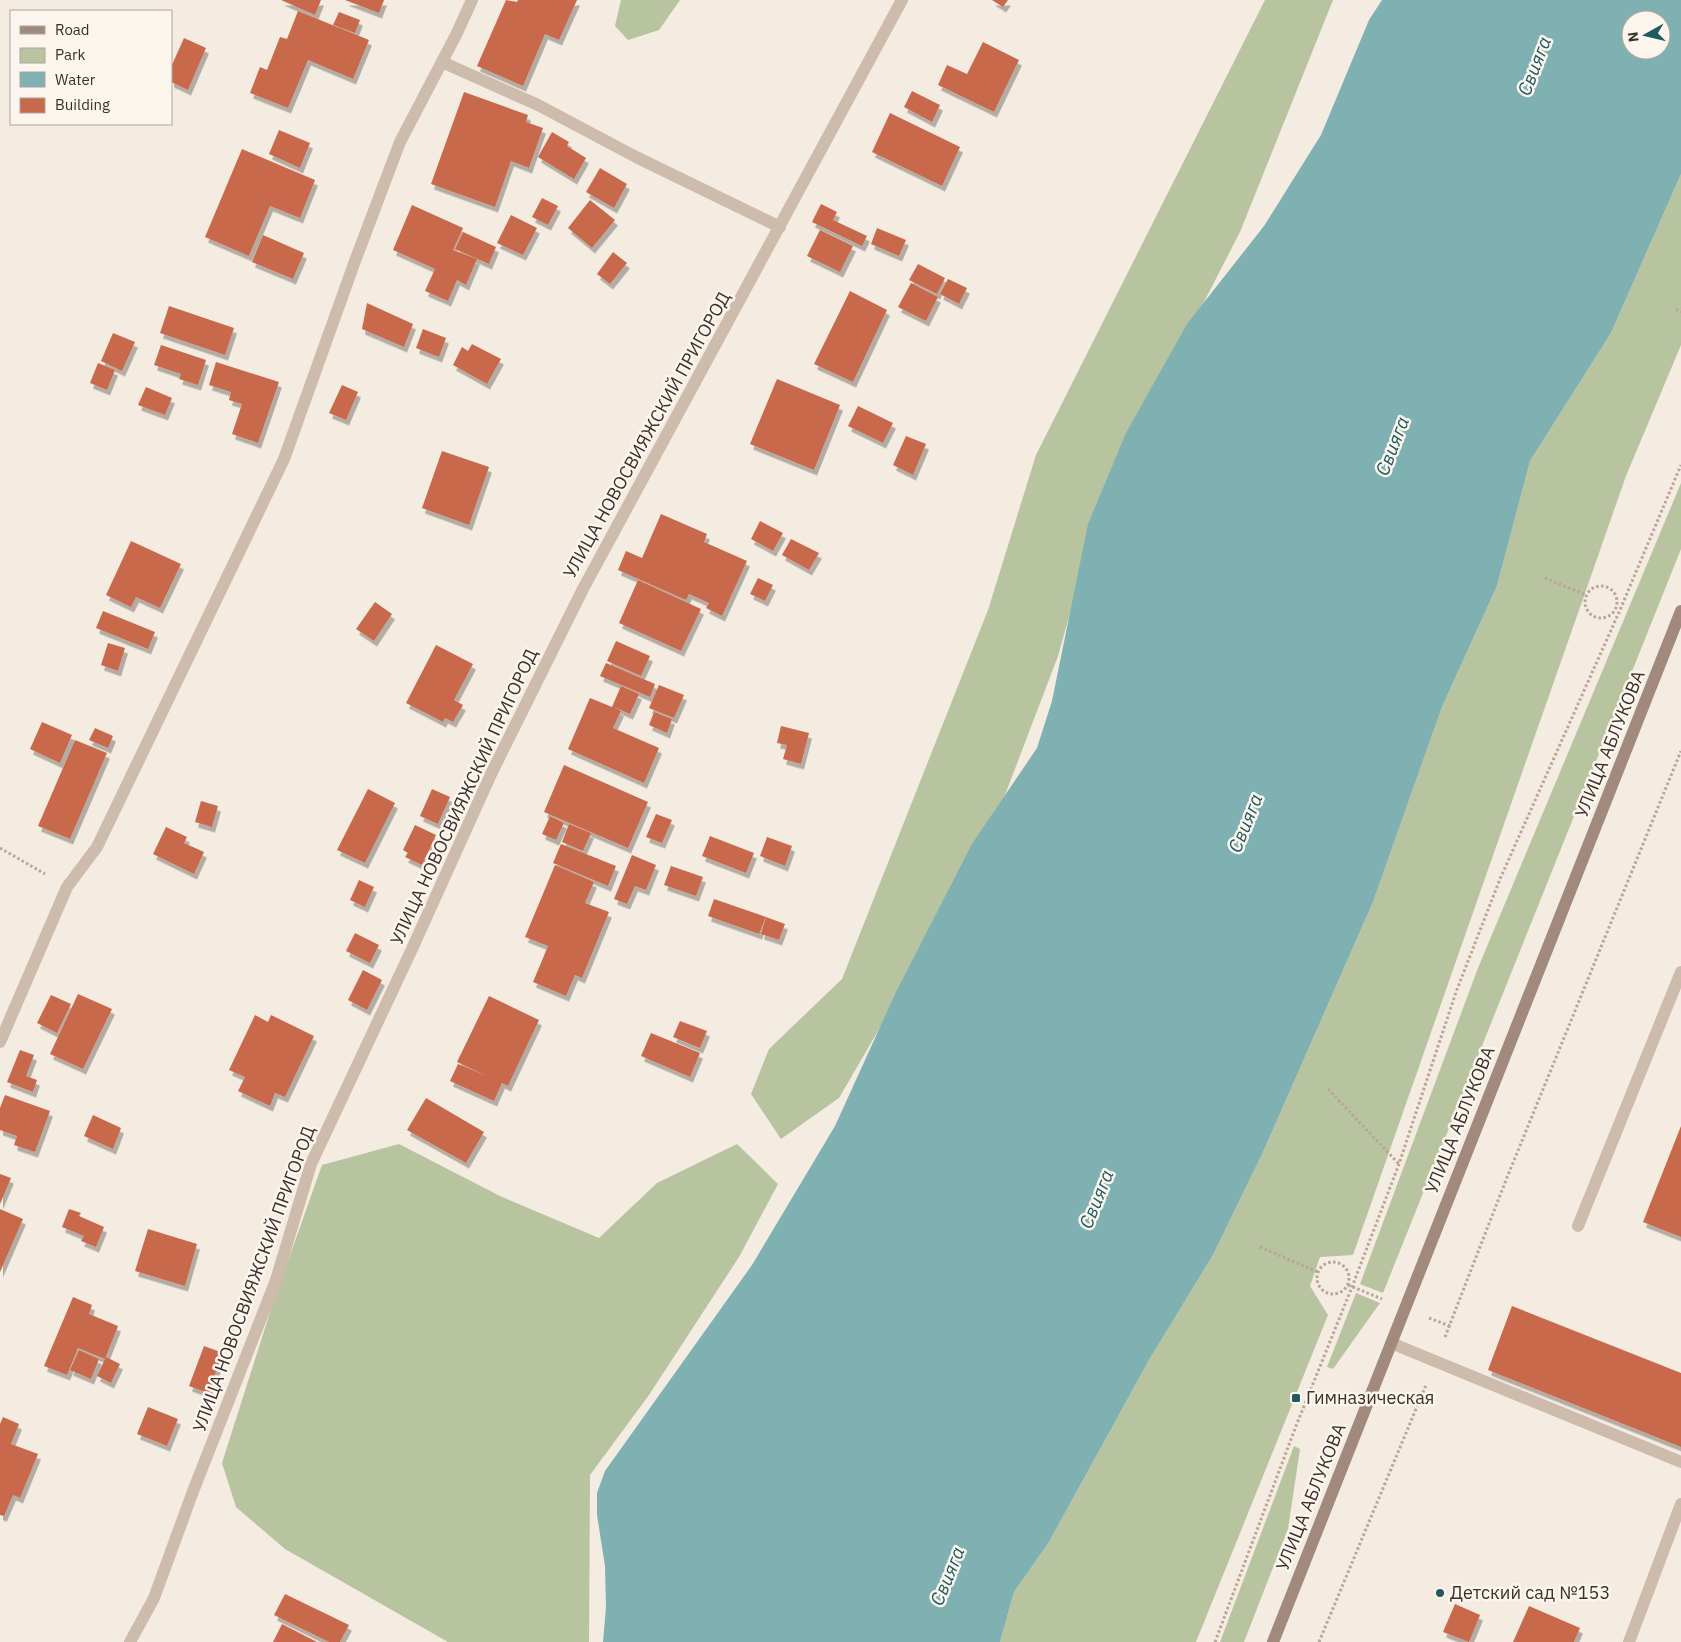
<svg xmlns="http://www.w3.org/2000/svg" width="1681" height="1642" viewBox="0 0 1681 1642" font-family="'IBM Plex Sans',sans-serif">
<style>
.green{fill:#b8c4a0}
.water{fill:#7fb0b2;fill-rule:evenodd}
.building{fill:#c8694b;filter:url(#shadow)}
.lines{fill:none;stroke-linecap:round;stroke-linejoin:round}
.path{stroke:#b9a596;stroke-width:3;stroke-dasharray:2.5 2.5;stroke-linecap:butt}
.lane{stroke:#cdbbac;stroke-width:12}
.street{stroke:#cdbbac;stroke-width:12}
.secondary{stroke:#a18a7d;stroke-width:12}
.poi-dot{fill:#1f5a5e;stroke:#fbf5ee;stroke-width:2}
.labels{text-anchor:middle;stroke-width:5;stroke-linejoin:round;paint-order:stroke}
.street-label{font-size:18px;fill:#3b302b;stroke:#fbf5ee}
.poi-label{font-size:18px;fill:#3b302b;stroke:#fbf5ee;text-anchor:start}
.water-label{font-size:19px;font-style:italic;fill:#1f5a5e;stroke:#fbf5ee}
</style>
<defs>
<filter id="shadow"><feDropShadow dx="3" dy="5.5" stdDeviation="0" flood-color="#0004"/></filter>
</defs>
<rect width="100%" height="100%" fill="#f4ebe1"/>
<g class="green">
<polygon points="621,0 680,0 659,30 628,40 615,26"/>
<polygon points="1265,0 1333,0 1240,232 1101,502 1058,656 986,845 839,1098 781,1139 751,1094 769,1049 842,979 988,610 1036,455"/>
<polygon points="1681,174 1681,345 1626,476 1353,1255 1320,1257 1310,1286 1328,1315 1196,1642 1000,1642 1014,1592 1049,1542 1149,1360 1213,1255 1264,1150 1373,902 1442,707 1497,586 1530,461 1611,333"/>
<polygon points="1681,483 1681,549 1383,1293 1360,1284 1478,968"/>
<polygon points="399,1144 500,1196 599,1238 657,1183 737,1144 778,1184 739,1257 649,1395 590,1475 589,1642 448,1642 285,1549 236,1507 222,1463 272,1306 322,1165"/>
<polygon points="1356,1293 1380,1303 1333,1369 1327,1367"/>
<polygon points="1294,1446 1300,1449 1288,1529 1244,1642 1220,1642"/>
</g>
<path class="water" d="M1382,0h299v174l-70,159 -81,128 -33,125 -55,121 -69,195 -109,248 -51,105 -64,105 -100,182 -35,50 -14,50h-397l3,-35 -1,-41 -8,-51v-22l8,-22 147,-206 83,-139 61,-134 76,-148 65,-96 15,-47 36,-177 38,-91 61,-109 77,-98 57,-91 48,-115zM1631,20h30v30h-30z"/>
<g class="building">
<polygon points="281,0 321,0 315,15"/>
<polygon points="345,0 384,0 379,13"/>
<polygon points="506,0 517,2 518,0 577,0 559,40 545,34 523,86 477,66"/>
<polygon points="992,0 1008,0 1003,7"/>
<polygon points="298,11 369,40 353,79 308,60 288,108 250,93 260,67 267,70 280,37 287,39"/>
<polygon points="339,12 360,20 355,33 333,25"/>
<polygon points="184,38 206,48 188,90 171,82 171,67"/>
<polygon points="983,42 1019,60 994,112 938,85 947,65 967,74"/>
<polygon points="912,91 940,105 932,122 904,107"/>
<polygon points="464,92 528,115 526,122 543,128 529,168 511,161 495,207 431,184"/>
<polygon points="890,113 960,147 942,186 872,152"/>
<polygon points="279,130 310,143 300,168 269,154"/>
<polygon points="552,132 569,142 567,146 586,158 574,179 538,157"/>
<polygon points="242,149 315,180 300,218 270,206 249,256 205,237"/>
<polygon points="600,168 627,184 614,208 586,192"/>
<polygon points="542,198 558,206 548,225 532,217"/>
<polygon points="590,200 615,220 592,248 568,228"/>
<polygon points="821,204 837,212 833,220 867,236 862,246 812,222"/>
<polygon points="412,205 463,228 453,250 477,259 466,285 457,280 448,301 425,291 435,269 444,273 393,250"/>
<polygon points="511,215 537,228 523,255 497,243"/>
<polygon points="877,228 906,240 899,256 871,244"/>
<polygon points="820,230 853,246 840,272 807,256"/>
<polygon points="463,232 496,247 489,264 455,249"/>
<polygon points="263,235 304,253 293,279 252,262"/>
<polygon points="613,252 627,263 610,284 597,274"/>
<polygon points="918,264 945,278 937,294 909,280"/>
<polygon points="948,279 967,288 959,304 940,294"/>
<polygon points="911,283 938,297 926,321 898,307"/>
<polygon points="850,291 887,310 853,382 814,364"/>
<polygon points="367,303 413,324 404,347 362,329"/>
<polygon points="169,306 234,328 225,355 160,333"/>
<polygon points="423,329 446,338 439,357 416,348"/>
<polygon points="113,333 135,342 122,371 101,361"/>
<polygon points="472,344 501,359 487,384 453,365 462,347 468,351"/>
<polygon points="161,345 206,360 198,385 179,379 181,374 154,365"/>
<polygon points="216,362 279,382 258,443 232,434 242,404 229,400 231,392 209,385"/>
<polygon points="98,363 115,370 107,390 90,383"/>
<polygon points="777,379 840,405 814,470 750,444"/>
<polygon points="342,385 358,392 346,420 329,413"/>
<polygon points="146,387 172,398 165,415 138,405"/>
<polygon points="858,406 893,423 883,443 848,426"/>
<polygon points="906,436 926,444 913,475 893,465"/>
<polygon points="442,451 489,467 469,525 422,508"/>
<polygon points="661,514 707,534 704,542 747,561 722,616 706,608 709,603 689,594 686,600 618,570 626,551 642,558"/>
<polygon points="760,521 783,533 773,551 751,539"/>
<polygon points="791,539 819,553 809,570 782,555"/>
<polygon points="131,541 181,564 160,608 136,597 131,607 106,595"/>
<polygon points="758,578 773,585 765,601 750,594"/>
<polygon points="638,580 701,609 681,651 619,623"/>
<polygon points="375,602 392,614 374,641 356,629"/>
<polygon points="103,611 155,632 148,649 96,628"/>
<polygon points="616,641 650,656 641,676 607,661"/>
<polygon points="108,643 125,648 118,671 101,665"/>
<polygon points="436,645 473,664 454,700 463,705 453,722 445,718 443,722 406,703"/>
<polygon points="606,663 655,684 650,697 600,676"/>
<polygon points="659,685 684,695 674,718 649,708"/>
<polygon points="621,686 639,694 630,714 614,707 621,711 613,728 659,748 644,783 568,749 590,698 612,707"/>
<polygon points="654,712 672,719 667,733 649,725"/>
<polygon points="42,722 72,735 60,763 30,749"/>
<polygon points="781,726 809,733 801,764 783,759 787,745 777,743"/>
<polygon points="95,728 113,736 108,748 89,740"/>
<polygon points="75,740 107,753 70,839 38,826"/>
<polygon points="564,765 648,802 628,848 544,812"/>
<polygon points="368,789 395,803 365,863 337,850"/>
<polygon points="432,789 450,797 438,824 420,816"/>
<polygon points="201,801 218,806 212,827 195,822"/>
<polygon points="656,814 672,820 662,843 646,837"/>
<polygon points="550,816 564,823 556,840 542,834"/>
<polygon points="569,824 591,833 583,851 562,842"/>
<polygon points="415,825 436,835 422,865 405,857 408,853 403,850"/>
<polygon points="166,827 187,837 184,843 204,852 194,874 153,854"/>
<polygon points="710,836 754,853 746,873 702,856"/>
<polygon points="767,837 792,846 785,866 760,856"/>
<polygon points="561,844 616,866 608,886 553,863"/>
<polygon points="632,855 656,865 646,890 635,886 627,904 614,899"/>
<polygon points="555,865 594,882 585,903 609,912 582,978 575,975 566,996 533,982 548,946 525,937"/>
<polygon points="671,866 703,877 696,896 664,885"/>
<polygon points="359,880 374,887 365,907 350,900"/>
<polygon points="714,899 766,917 759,934 708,916"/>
<polygon points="766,917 785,924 779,940 761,934"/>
<polygon points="355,933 379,945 370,963 346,951"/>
<polygon points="363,970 382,980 367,1010 348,1000"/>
<polygon points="78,994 112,1009 83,1069 50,1054"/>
<polygon points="51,995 71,1004 57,1033 37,1023"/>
<polygon points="489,996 539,1020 508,1086 502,1083 494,1101 450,1081 458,1064 487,1076 457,1062"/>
<polygon points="255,1015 268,1022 271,1015 314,1036 285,1097 275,1093 270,1106 238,1091 245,1077 229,1070"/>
<polygon points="680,1021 707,1031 700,1048 673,1037"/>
<polygon points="651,1033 700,1053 690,1077 641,1056"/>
<polygon points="20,1050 34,1055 26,1076 37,1080 33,1092 7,1082"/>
<polygon points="5,1095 50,1111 35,1152 14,1145 17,1136 0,1130 0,1108"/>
<polygon points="426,1098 484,1132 466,1163 407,1130"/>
<polygon points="93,1115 121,1128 113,1149 84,1136"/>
<polygon points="1681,1126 1681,1237 1643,1222"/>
<polygon points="0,1174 11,1178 0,1204"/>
<polygon points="0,1209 23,1219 0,1272"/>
<polygon points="69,1209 81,1213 79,1216 104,1227 96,1247 81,1241 84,1236 62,1227"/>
<polygon points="148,1229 197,1244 185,1286 135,1271"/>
<polygon points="73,1297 92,1305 89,1314 118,1326 105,1359 78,1348 67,1375 44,1366"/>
<polygon points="1512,1306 1681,1373 1681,1447 1488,1370"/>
<polygon points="204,1346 223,1353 208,1393 189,1386"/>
<polygon points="79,1350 99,1359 91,1379 70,1370"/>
<polygon points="106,1357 120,1364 111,1383 97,1376"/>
<polygon points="148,1407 178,1419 167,1446 137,1434"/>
<polygon points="3,1417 19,1424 11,1444 38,1454 20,1498 13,1495 4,1516 0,1515 0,1424"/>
<polygon points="285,1594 349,1625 340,1642 329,1642 274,1615"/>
<polygon points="1455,1604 1480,1615 1469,1642 1443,1632"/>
<polygon points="1529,1606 1580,1628 1574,1642 1513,1642"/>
<polygon points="282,1624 317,1642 273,1642"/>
</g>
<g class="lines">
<g class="path">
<polyline points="1676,309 1681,312"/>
<polyline points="1545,578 1586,595"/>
<circle cx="1601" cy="602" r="16"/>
<polyline points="0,848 45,874"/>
<polyline points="1328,1089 1399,1164"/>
<polyline points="1260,1247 1318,1272"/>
<circle cx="1333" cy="1278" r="16"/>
<polyline points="1348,1285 1382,1299"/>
<polyline points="1429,1318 1450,1326"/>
<polyline points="1445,1337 1506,1180 1681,751"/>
<polyline points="1215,1642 1296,1426 1352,1287 1399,1164 1456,992 1500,879 1620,610 1681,465"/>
<polyline points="1319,1642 1426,1385"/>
</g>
<g class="lane">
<polyline points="442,62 538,105 636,157 780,227"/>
<polyline points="1578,1226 1681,972"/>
<polyline points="1391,1343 1681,1462"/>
<polyline points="1629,1642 1681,1504"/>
</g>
<g class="street">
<polyline points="0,1042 67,887 97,847 284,459 355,261 400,142 456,35 472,0"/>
<polyline points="130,1642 154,1598 192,1494 276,1280 311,1164 412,949 492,772 583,589 902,0"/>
</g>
<polyline class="secondary" points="1273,1642 1681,611"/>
</g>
<g class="poi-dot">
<rect x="1291" y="1393" width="10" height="10" rx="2.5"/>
<circle cx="1440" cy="1593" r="5"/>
</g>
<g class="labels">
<g class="street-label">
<text transform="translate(647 435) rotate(-61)" y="6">УЛИЦА НОВОСВИЯЖСКИЙ ПРИГОРОД</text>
<text transform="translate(1610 744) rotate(-68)" y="6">УЛИЦА АБЛУКОВА</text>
<text transform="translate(464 797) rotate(-65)" y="6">УЛИЦА НОВОСВИЯЖСКИЙ ПРИГОРОД</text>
<text transform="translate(1460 1120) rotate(-68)" y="6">УЛИЦА АБЛУКОВА</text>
<text transform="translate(254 1279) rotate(-70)" y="6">УЛИЦА НОВОСВИЯЖСКИЙ ПРИГОРОД</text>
<text transform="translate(1311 1497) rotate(-68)" y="6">УЛИЦА АБЛУКОВА</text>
</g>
<g class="poi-label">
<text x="1306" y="1404">Гимназическая</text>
<text x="1450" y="1599">Детский сад №153</text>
</g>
<g class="water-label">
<text transform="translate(1534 66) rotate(-69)" y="7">Свияга</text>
<text transform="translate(1392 446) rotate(-69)" y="7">Свияга</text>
<text transform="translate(1245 823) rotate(-68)" y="7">Свияга</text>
<text transform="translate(1096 1199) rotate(-68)" y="7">Свияга</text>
<text transform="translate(947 1576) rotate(-68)" y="7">Свияга</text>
</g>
</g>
<rect x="10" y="10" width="162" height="115" fill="#fbf5ee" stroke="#aea6a0"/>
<rect x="20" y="26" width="25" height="8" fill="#a18a7d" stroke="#aea6a0"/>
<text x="55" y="35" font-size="15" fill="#3b302b">Road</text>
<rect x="20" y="48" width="25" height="15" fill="#b8c4a0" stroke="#aea6a0"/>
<text x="55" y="60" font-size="15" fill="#3b302b">Park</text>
<rect x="20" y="72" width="25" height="15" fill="#7fb0b2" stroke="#aea6a0"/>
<text x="55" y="85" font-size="15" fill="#3b302b">Water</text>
<rect x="20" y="98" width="25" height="15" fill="#c8694b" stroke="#aea6a0"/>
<text x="55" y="110" font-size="15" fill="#3b302b">Building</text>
<g transform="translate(1646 35) rotate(262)"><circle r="24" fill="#fbf5ee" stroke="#aea6a0"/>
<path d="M0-4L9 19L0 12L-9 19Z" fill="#1f5a5e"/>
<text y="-8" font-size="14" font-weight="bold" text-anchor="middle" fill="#3b302b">N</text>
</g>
</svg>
